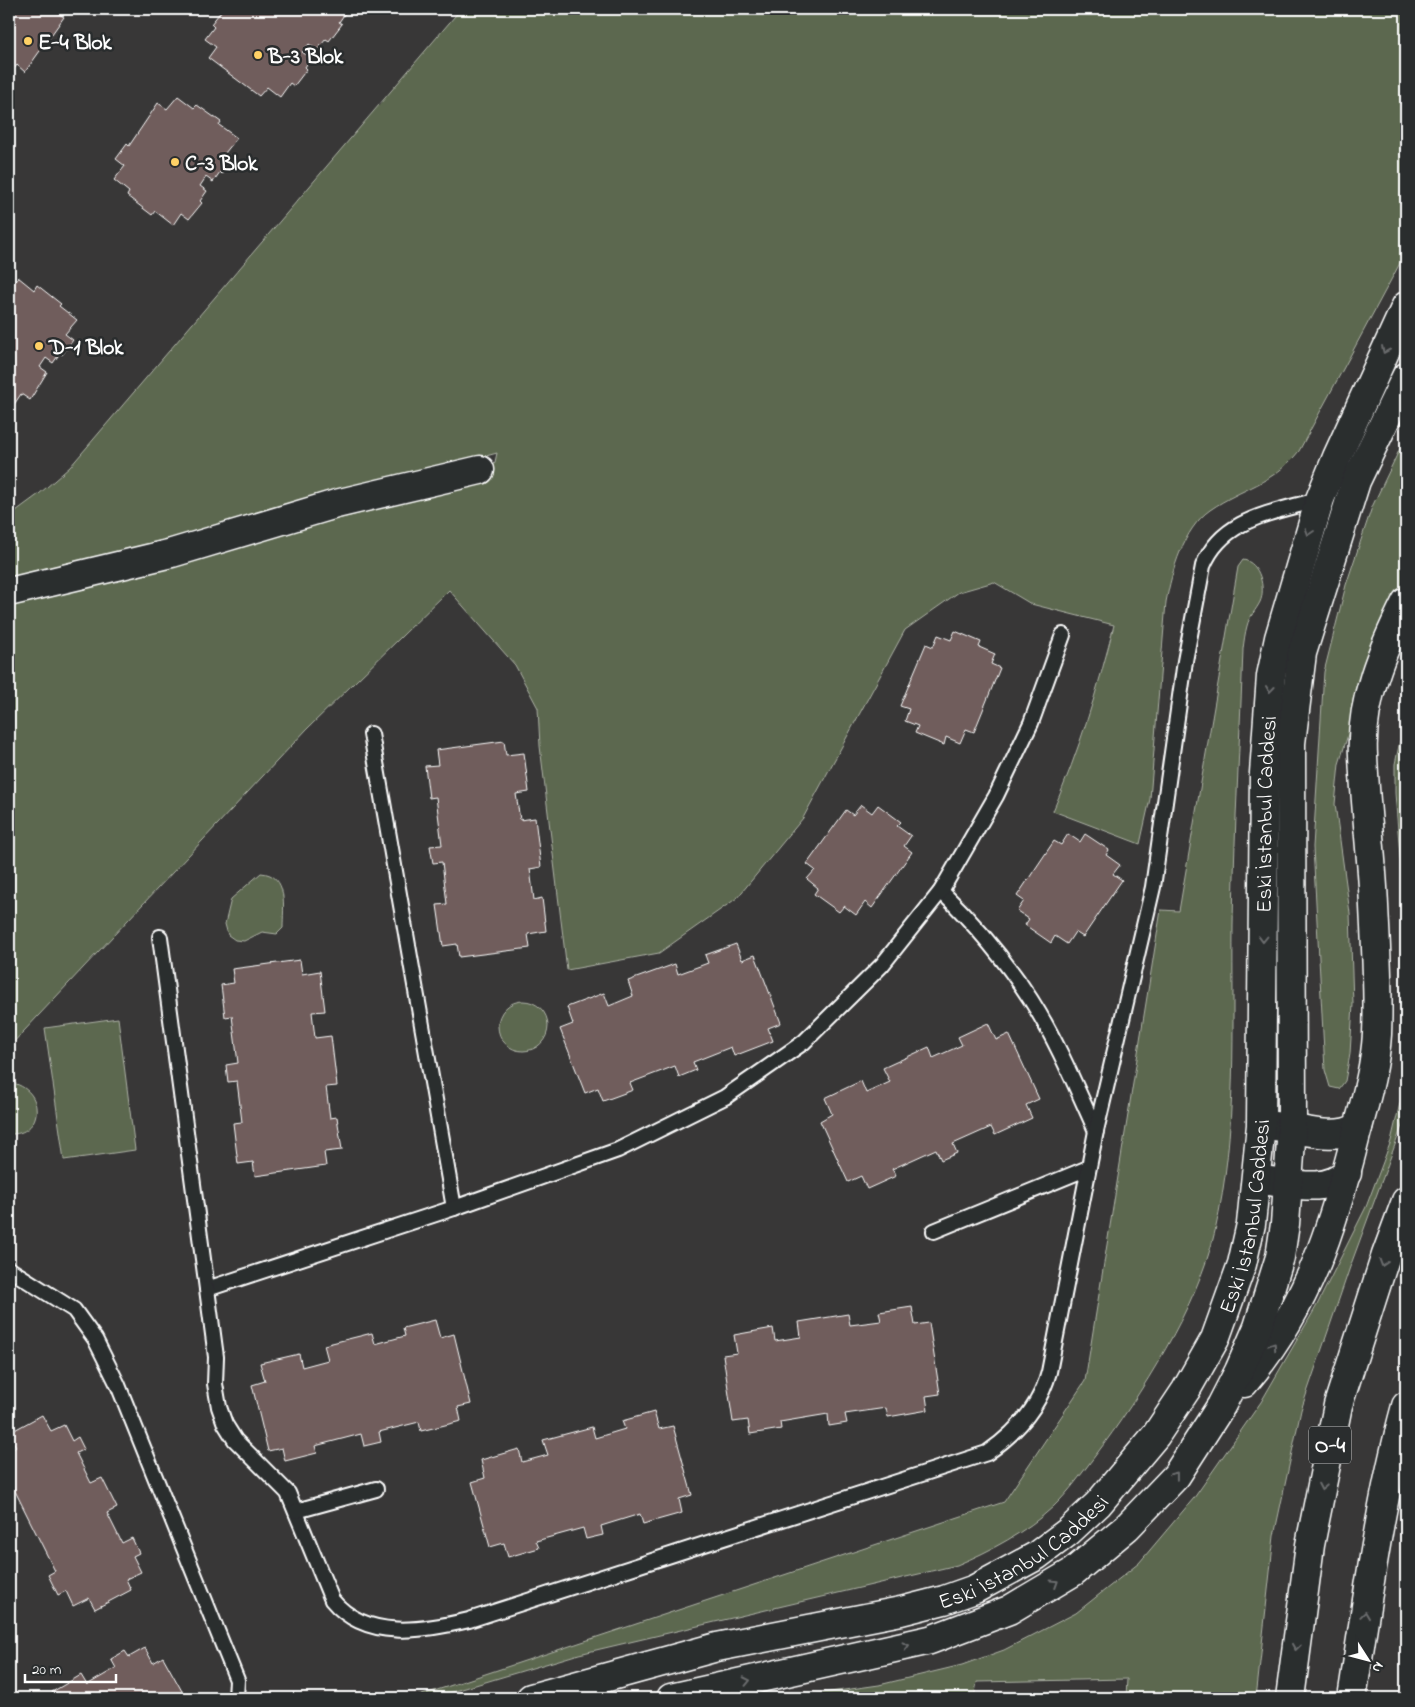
<svg xmlns="http://www.w3.org/2000/svg" width="1415" height="1707" viewBox="0 0 1415 1707" font-family="'Indie Flower',sans-serif">
<style>
.green{fill:#5c674f;stroke:#aeb3a7}
.building{fill:#705d5b;stroke:#fff}
.lines{fill:none;stroke-linecap:round;stroke-linejoin:round}
.lane-casing{stroke:#fff;stroke-width:18}
.street-casing{stroke:#fff;stroke-width:31}
.secondary-casing{stroke:#fff;stroke-width:31}
.highway-casing{stroke:#fff;stroke-width:31}
.lane{stroke:#2a2d2e;stroke-width:14}
.street{stroke:#2a2d2e;stroke-width:28}
.secondary{stroke:#2a2d2e;stroke-width:28}
.highway{stroke:#2a2d2e;stroke-width:28}
.oneway{stroke:#6a6c6d}
.poi-dot{fill:#ffd166;stroke:#2a2d2e;stroke-width:2}
.labels{text-anchor:middle;stroke-width:5;stroke-linejoin:round;paint-order:stroke}
.shield{fill:#2a2d2e;stroke:#bfc0c0;stroke-width:1}
.shield-label{font-size:21px;font-weight:bold;fill:#fff}
.poi-label{font-size:22px;font-weight:bold;fill:#fff;stroke:#2a2d2e;text-anchor:start}
.street-label{font-size:22px;fill:#fff;stroke:#2a2d2e}
</style>
<rect width="100%" height="100%" fill="#383737"/>
<filter id="ink" filterUnits="userSpaceOnUse"><feTurbulence type="fractalNoise" baseFrequency=".02" numOctaves="2"/><feDisplacementMap in="SourceGraphic" scale="10" xChannelSelector="R" yChannelSelector="G"/><feConvolveMatrix kernelMatrix="1 2 1 2 8 2 1 2 1" color-interpolation-filters="sRGB"/></filter>
<g filter="url(#ink)">
<g class="green">
<path d="M461,9h945v243l-107,199c-27,34 -56,36 -89,59 -27,19 -38,61 -44,92l-16,197 -10,45 -87,-33c26,-60 45,-122 61,-186l-83,-21 -37,-22 -35,10 -54,38 -102,188 -66,80 -78,55 -92,17 -27,-224 -2,-38 -23,-43 -66,-75 -142,139 -298,318v-444l482,-123 6,-27 -459,125 -29,5v-67l30,-22 31,-27z"/>
<polygon points="1406,436 1406,585 1359,698 1339,764 1335,804 1350,913 1353,1004 1350,1054 1345,1081 1339,1089 1330,1087 1325,1070 1313,847 1324,672 1346,585 1372,507"/>
<path d="M1243,560c17,2 23,29 17,42 -4,8 -11,15 -13,24 -2,7 -3,15 -4,23 -3,92 -9,184 -10,276 -1,102 5,207 -18,306 -16,72 -75,166 -120,225 -13,17 -26,36 -42,51 -27,25 -63,44 -96,58l-378,89 -147,44h-19l591,-196 81,-121 76,-471 18,1 59,-344z"/>
<polygon points="1405,731 1406,732 1406,931 1395,793 1395,764 1400,741"/>
<path d="M261,873c28,2 22,34 22,55l-6,6 -15,-2 -18,9 -9,-1 -7,-5 -3,-11 6,-25z"/>
<circle cx="523" cy="1026" r="25"/>
<polygon points="118,1018 135,1150 64,1160 45,1028"/>
<polygon points="1406,1078 1406,1115 1350,1267 1301,1410 1274,1536 1256,1698 1126,1698 1127,1679 977,1682 974,1698 788,1698 879,1685 962,1665 1004,1650 1076,1613 1139,1563 1194,1498 1261,1402 1316,1307 1366,1207 1391,1141"/>
<path d="M13,1083c34,9 29,53 -4,51v-50z"/>
</g>
<g class="building">
<polygon points="9,9 58,9 56,12 64,17 25,72 17,65 9,75"/>
<polygon points="223,9 348,9 339,22 342,24 329,41 326,39 317,50 309,44 302,52 311,58 305,67 307,69 294,86 290,83 280,97 267,87 259,96 208,58 216,47 205,39 214,27 211,24"/>
<polygon points="178,96 194,108 197,105 221,122 219,125 237,138 225,153 233,159 222,174 220,172 213,182 206,177 200,186 207,191 200,201 202,203 189,219 181,213 173,225 155,211 152,215 127,196 129,192 114,180 125,166 116,159 127,144 129,146 158,103 167,109"/>
<polygon points="18,277 34,290 37,285 61,304 59,306 77,320 65,334 73,340 62,355 60,353 53,363 46,358 40,367 47,372 30,400 21,394 13,406 9,403 9,290"/>
<polygon points="955,631 981,642 979,647 995,654 991,664 1000,668 974,732 966,729 960,743 946,737 944,745 915,733 918,726 905,721 909,709 900,706 926,644 933,647 938,635 951,640"/>
<polygon points="504,741 506,755 524,753 529,792 516,794 520,820 535,818 541,867 530,869 534,900 542,898 546,931 528,934 530,948 459,957 457,944 443,946 437,905 447,904 442,862 433,863 430,846 442,845 436,797 429,798 425,766 438,765 436,750"/>
<polygon points="861,805 872,813 878,805 901,822 897,826 911,836 904,846 912,852 872,908 865,902 856,915 844,906 839,912 814,894 818,888 807,879 815,870 807,864 846,810 853,815"/>
<polygon points="1068,834 1080,842 1085,834 1109,850 1106,855 1120,865 1113,874 1122,880 1083,937 1075,932 1067,944 1055,936 1051,943 1025,925 1029,919 1017,911 1024,901 1017,896 1054,841 1061,845"/>
<polygon points="736,944 742,960 755,955 781,1023 768,1028 773,1041 734,1056 731,1047 693,1062 696,1070 679,1077 675,1066 630,1083 633,1090 603,1101 598,1088 585,1093 560,1029 573,1024 567,1007 604,993 609,1006 633,996 628,981 675,964 678,974 708,963 705,955"/>
<polygon points="300,960 302,974 320,971 325,1011 312,1012 315,1038 331,1036 337,1086 326,1087 330,1118 337,1117 342,1150 324,1152 326,1166 255,1176 253,1162 238,1164 233,1123 242,1122 237,1081 228,1082 226,1065 238,1063 232,1016 225,1017 221,985 234,983 232,969"/>
<polygon points="988,1023 996,1040 1009,1034 1039,1099 1026,1105 1032,1118 995,1135 991,1127 953,1144 957,1153 941,1160 936,1149 892,1169 896,1176 867,1189 861,1176 848,1182 820,1121 832,1114 825,1098 861,1081 866,1093 890,1082 883,1068 929,1047 933,1058 962,1045 958,1037"/>
<polygon points="912,1307 915,1325 929,1323 940,1394 926,1396 928,1410 888,1417 886,1408 845,1414 847,1423 829,1426 828,1414 780,1422 781,1429 750,1434 748,1420 733,1422 723,1355 737,1353 734,1335 773,1328 775,1341 801,1337 799,1322 848,1314 850,1325 881,1321 879,1312"/>
<polygon points="435,1320 440,1338 454,1334 471,1404 458,1407 461,1421 421,1431 419,1422 379,1432 381,1442 364,1446 361,1434 315,1446 317,1453 285,1461 282,1448 268,1451 252,1385 265,1381 260,1363 299,1354 302,1367 328,1360 324,1345 372,1333 375,1344 405,1336 403,1328"/>
<polygon points="654,1412 659,1429 673,1426 692,1495 679,1499 682,1513 643,1524 640,1514 601,1526 603,1535 586,1539 583,1528 536,1541 539,1548 508,1557 504,1543 490,1547 472,1482 485,1478 481,1460 519,1449 522,1462 548,1455 543,1440 592,1427 595,1438 625,1429 622,1421"/>
<polygon points="42,1415 51,1431 64,1425 72,1441 78,1437 84,1449 76,1453 91,1483 102,1478 117,1508 107,1513 122,1543 132,1538 139,1553 133,1556 141,1572 126,1579 131,1590 95,1609 89,1598 73,1606 66,1591 58,1595 48,1575 55,1571 13,1487 9,1490 9,1451 16,1447 9,1433"/>
<polygon points="145,1648 153,1663 163,1657 183,1693 174,1698 56,1698 52,1692 81,1675 87,1685 116,1668 111,1659 125,1651 129,1657"/>
</g>
<g class="lines">
<defs>
<g id="lane">
<polyline points="371,734 454,1208"/>
<path d="M941,891c33,32 65,70 90,109 26,41 45,87 65,131"/>
<polyline points="160,937 207,1289 454,1208 618,1150 725,1097 804,1042 882,965 941,891 996,796 1031,723 1063,635"/>
<polyline points="934,1231 1088,1168"/>
<polyline points="9,1269 74,1310 95,1339 118,1385 237,1680 236,1698"/>
<path d="M207,1289l9,68 -1,27 4,23 6,17 10,16 53,53 44,107c34,41 91,31 137,20l518,-167c29,-20 53,-47 62,-81l47,-241 57,-244 32,-226 18,-95c20,-49 71,-53 117,-67"/>
<polyline points="296,1511 376,1489"/>
</g>
<polyline id="street" points="9,592 172,553 336,504 480,470"/>
<g id="secondary">
<path d="M1274,1126c26,2 61,16 84,1"/>
<path d="M1269,1181c27,3 56,12 78,-8"/>
<path d="M1244,1383c63,-73 89,-156 112,-248 9,-34 19,-66 21,-101 2,-42 -1,-85 -3,-128 -2,-50 -9,-101 -11,-151 -3,-54 20,-107 43,-153"/>
<path id="s1" d="M531,1698l186,-51 184,-36 43,-11 31,-11 61,-33 32,-24 30,-28 58,-69 30,-45 29,-51 27,-75 9,-40 10,-99 3,-352 7,-97 8,-38 41,-139 17,-42 69,-151"/>
<polyline points="671,1698 930,1640 1009,1610 1073,1572 1127,1527 1176,1476 1221,1406 1239,1371 1258,1327 1280,1257 1285,1224 1292,1127 1291,743 1302,653 1356,481 1406,377"/>
</g>
<g id="highway">
<polyline points="1290,1698 1310,1545 1338,1405 1386,1255 1406,1201"/>
<path d="M1352,1698c15,-97 28,-197 54,-292"/>
</g>
</defs>
<use href="#lane" class="lane-casing"/>
<use href="#street" class="street-casing"/>
<use href="#secondary" class="secondary-casing"/>
<use href="#highway" class="highway-casing"/>
<use href="#lane" class="lane"/>
<use href="#street" class="street"/>
<use href="#secondary" class="secondary"/>
<use href="#highway" class="highway"/>
</g>
<defs><path id="oneway-chevron" d="M-2-3.5L2.5 0L-2 3.5" fill="none" stroke-width="1.6" stroke-linecap="round" stroke-linejoin="round" transform="scale(1.25)"/></defs>
<g class="oneway">
<use href="#oneway-chevron" transform="translate(1385 350) rotate(114)"/>
<use href="#oneway-chevron" transform="translate(1309 532) rotate(108)"/>
<use href="#oneway-chevron" transform="translate(1270 689) rotate(96)"/>
<use href="#oneway-chevron" transform="translate(1263 939) rotate(91)"/>
<use href="#oneway-chevron" transform="translate(1383 1263) rotate(108)"/>
<use href="#oneway-chevron" transform="translate(1273 1346) rotate(-56)"/>
<use href="#oneway-chevron" transform="translate(1175 1475) rotate(-52)"/>
<use href="#oneway-chevron" transform="translate(1322 1487) rotate(101)"/>
<use href="#oneway-chevron" transform="translate(1055 1583) rotate(-32)"/>
<use href="#oneway-chevron" transform="translate(1365 1615) rotate(-82)"/>
<use href="#oneway-chevron" transform="translate(906 1646) rotate(-14)"/>
<use href="#oneway-chevron" transform="translate(1296 1647) rotate(98)"/>
<use href="#oneway-chevron" transform="translate(747 1681) rotate(-12)"/>
</g>
</g>
<g class="poi-dot">
<circle cx="28" cy="41" r="5"/>
<circle cx="258" cy="55" r="5"/>
<circle cx="175" cy="162" r="5"/>
<circle cx="39" cy="346" r="5"/>
</g>
<g class="labels">
<rect class="shield" x="1309" y="1426.5" width="42" height="37" rx="4"/>
<g class="shield-label">
<text x="1330" y="1452">O-4</text>
</g>
<g class="poi-label">
<text x="38" y="49">E-4 Blok</text>
<text x="268" y="63">B-3 Blok</text>
<text x="185" y="170">C-3 Blok</text>
<text x="49" y="354">D-1 Blok</text>
</g>
<g class="street-label">
<text dy="8" stroke="none"><textPath href="#s1" startOffset="1342">Eski İstanbul Caddesi</textPath></text>
<text dy="8" stroke="none"><textPath href="#s1" startOffset="938">Eski İstanbul Caddesi</textPath></text>
<text dy="8" stroke="none"><textPath href="#s1" startOffset="518">Eski İstanbul Caddesi</textPath></text>
</g>
</g>
<rect width="1415" height="1707" fill="none" stroke="#2a2d2e" stroke-width="30"/>
<rect x="15" y="15" width="1385" height="1677" fill="none" stroke="#fff" stroke-width="2" filter="url(#ink)"/>
<g transform="translate(1368 1660) rotate(126)" stroke="#2a2d2e" stroke-width="4" paint-order="stroke">
<path d="M0-4L9 19L0 12L-9 19Z" fill="#ffffff"/>
<text y="-8" font-size="14" font-weight="bold" text-anchor="middle" fill="#ffffff">N</text>
</g>
<path d="M25 1674v8h91v-8" fill="none" stroke="#ffffff" stroke-width="2.5"/>
<text x="32" y="1674" font-size="15" fill="#ffffff" stroke="#2a2d2e" stroke-width="4" paint-order="stroke">20 m</text>
</svg>
